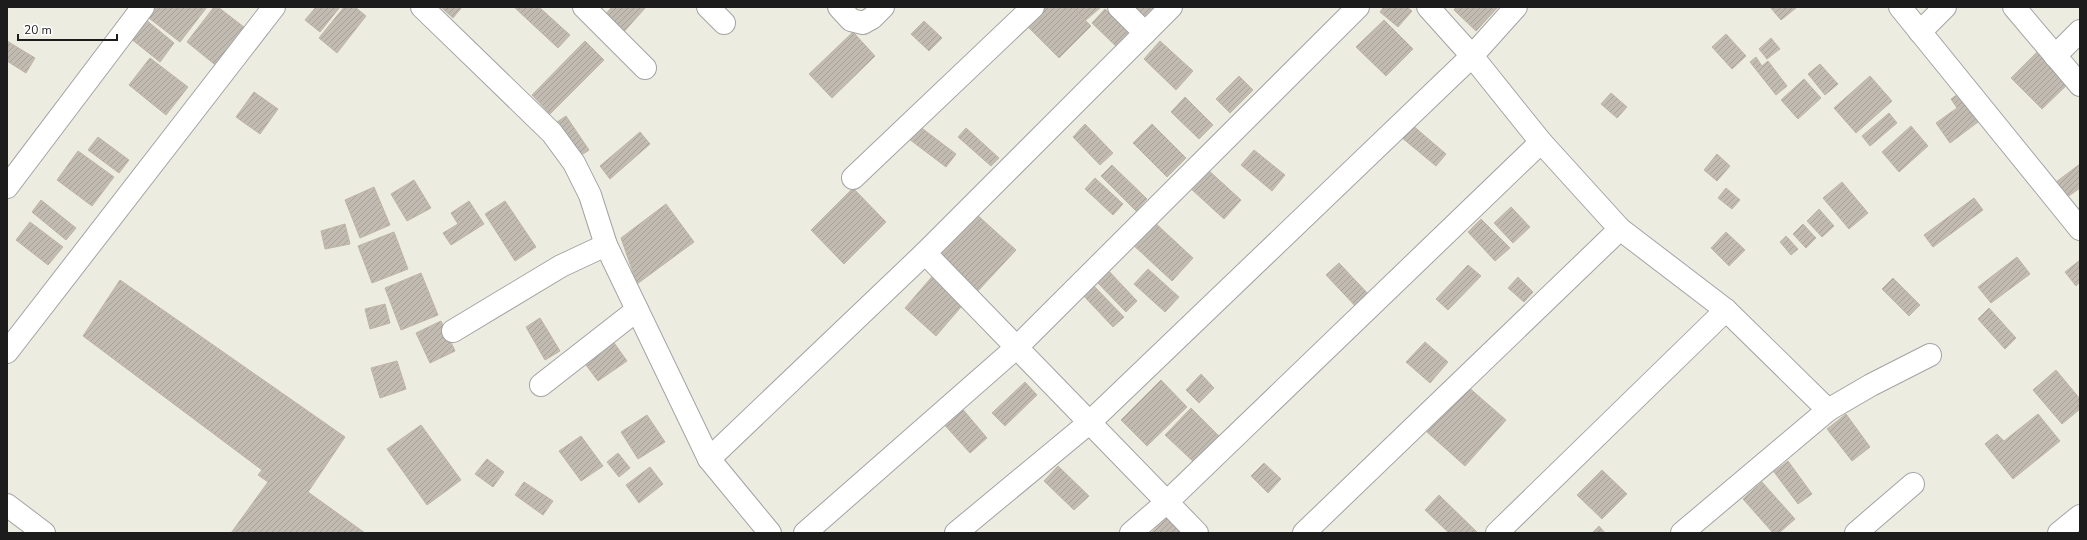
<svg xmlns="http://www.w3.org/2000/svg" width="2087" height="540" viewBox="0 0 2087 540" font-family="'Nunito Sans',sans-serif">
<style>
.building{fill:url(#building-hatch);stroke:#bfb5a4}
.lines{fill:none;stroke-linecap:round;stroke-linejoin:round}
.minor-casing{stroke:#a3a3a3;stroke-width:24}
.minor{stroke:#fff;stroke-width:22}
</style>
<defs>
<pattern id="building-hatch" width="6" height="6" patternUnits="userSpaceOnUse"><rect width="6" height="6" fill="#c2bbb1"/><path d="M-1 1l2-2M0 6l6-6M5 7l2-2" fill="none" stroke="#a6a098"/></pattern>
</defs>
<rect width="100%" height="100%" fill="#edece1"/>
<g class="building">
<polygon points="152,7 207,7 180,42 145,15"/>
<polygon points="214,7 218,7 249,31 219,68 187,42"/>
<polygon points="316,7 340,7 320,32 305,20"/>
<polygon points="344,7 355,7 366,16 337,53 319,38"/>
<polygon points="441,7 462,7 453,18"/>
<polygon points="514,7 539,7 570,35 558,48"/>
<polygon points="612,7 646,7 621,35 602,18"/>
<polygon points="1039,7 1072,7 1091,26 1059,58 1024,23"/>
<polygon points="1073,7 1101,7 1086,20"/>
<polygon points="1127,7 1155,7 1142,21"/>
<polygon points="1384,7 1407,7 1412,11 1398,27 1380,12"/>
<polygon points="1456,7 1498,7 1476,31 1454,10"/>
<polygon points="1770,7 1795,7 1796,8 1781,20"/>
<polygon points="1105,9 1136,39 1123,53 1092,23"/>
<polygon points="145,19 174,43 160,62 130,38"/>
<polygon points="1384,20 1413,49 1386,76 1356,47"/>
<polygon points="924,21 942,38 929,51 911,34"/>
<polygon points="853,32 875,56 832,98 809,74"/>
<polygon points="1726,34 1746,56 1732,69 1712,47"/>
<polygon points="1771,38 1780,49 1767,59 1759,49"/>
<polygon points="7,41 35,58 26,73 7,61"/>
<polygon points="585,41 604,60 550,114 532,95"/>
<polygon points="1160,41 1193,71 1176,90 1144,59"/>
<polygon points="2038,51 2070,82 2042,109 2011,78"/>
<polygon points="1756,57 1762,66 1768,61 1787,86 1776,95 1750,62"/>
<polygon points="150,58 188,87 166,115 129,85"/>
<polygon points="1820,64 1838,84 1825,95 1808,74"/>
<polygon points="1239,76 1253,90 1230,113 1216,99"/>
<polygon points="1870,76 1892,101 1856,133 1834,108"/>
<polygon points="1804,79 1821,98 1798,119 1781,100"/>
<polygon points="254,92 278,109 260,134 236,117"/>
<polygon points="1611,93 1627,107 1617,118 1601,104"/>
<polygon points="1958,94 1978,122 1950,143 1936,123 1957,108 1951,99"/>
<polygon points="1185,97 1213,125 1199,139 1171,112"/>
<polygon points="1889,113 1897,123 1870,146 1862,136"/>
<polygon points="566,116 589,150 577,158 554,124"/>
<polygon points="1085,124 1113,153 1100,165 1073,137"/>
<polygon points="1152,124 1186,158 1167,177 1133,143"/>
<polygon points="1411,124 1446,154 1436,166 1401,137"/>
<polygon points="919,126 956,154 946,167 909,139"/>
<polygon points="1911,126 1928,146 1899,172 1882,152"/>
<polygon points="966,128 999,158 991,166 958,137"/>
<polygon points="640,132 650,144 610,179 600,166"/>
<polygon points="98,137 129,160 119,173 88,150"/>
<polygon points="1254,150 1285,175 1272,191 1241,165"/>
<polygon points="78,151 114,177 92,206 57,180"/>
<polygon points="1717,154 1730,166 1717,181 1704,170"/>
<polygon points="2080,164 2080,188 2063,200 2052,185"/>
<polygon points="1112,165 1147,199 1136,211 1101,176"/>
<polygon points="1206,168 1241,200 1224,219 1189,187"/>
<polygon points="1095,178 1123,204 1113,215 1085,189"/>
<polygon points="414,180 431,208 407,221 391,194"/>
<polygon points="1842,182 1868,213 1849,229 1823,198"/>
<polygon points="374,187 390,225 360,238 345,200"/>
<polygon points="853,188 886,222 844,264 811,230"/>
<polygon points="1726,188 1740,200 1732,209 1718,198"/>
<polygon points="1974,198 1983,210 1933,247 1924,235"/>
<polygon points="41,200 76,228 66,240 32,212"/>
<polygon points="469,201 484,224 451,245 443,233 458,224 451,213"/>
<polygon points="505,201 536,247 515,261 485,214"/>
<polygon points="666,204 694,242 637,284 621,238"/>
<polygon points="1511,207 1530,227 1513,243 1494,223"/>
<polygon points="1819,209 1834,226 1822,237 1807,221"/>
<polygon points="975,213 1016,250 977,292 937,255"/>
<polygon points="1481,219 1510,248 1495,261 1468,232"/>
<polygon points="1152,220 1193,258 1172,281 1131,243"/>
<polygon points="30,222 63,247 48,265 16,240"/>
<polygon points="345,224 350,244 325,249 321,231"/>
<polygon points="1803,224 1816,238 1806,248 1793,234"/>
<polygon points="394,232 408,269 372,283 358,246"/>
<polygon points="1726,232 1745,250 1729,266 1711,248"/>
<polygon points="1786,236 1798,249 1791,255 1780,242"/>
<polygon points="2017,257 2030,274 1991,303 1978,287"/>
<polygon points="2080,260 2080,282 2076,286 2065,272"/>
<polygon points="1339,263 1372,298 1360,311 1326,275"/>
<polygon points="1468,265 1481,276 1448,310 1436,299"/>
<polygon points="1106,268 1137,301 1126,312 1094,279"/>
<polygon points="1148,269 1179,297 1165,312 1134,284"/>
<polygon points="936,272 967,300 936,336 905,308"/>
<polygon points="421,273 438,315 401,330 385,288"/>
<polygon points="1518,277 1533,292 1524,302 1508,288"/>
<polygon points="1893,278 1920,305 1909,316 1882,289"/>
<polygon points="120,280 345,437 308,492 365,533 231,533 268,482 258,475 262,470 83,336"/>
<polygon points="1090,282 1124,317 1113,327 1080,292"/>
<polygon points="385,304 390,323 370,329 365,309"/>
<polygon points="1989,308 2016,338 2005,349 1978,319"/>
<polygon points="540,318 560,351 545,360 526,327"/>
<polygon points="441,321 455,351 430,363 416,333"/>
<polygon points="612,340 627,361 598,381 583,361"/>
<polygon points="1425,342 1448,362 1430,383 1406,362"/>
<polygon points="397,361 406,389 380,398 371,368"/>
<polygon points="2056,370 2080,399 2080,409 2062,424 2033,390"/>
<polygon points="1201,374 1214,388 1199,403 1186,390"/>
<polygon points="1161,380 1187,407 1147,446 1121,420"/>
<polygon points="1025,382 1037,395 1005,426 992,413"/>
<polygon points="1467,386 1506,420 1465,466 1427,432"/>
<polygon points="960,406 987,438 970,453 942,422"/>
<polygon points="1191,408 1224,441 1199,467 1165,435"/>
<polygon points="1846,414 1870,447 1852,461 1827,429"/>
<polygon points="2038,414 2060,441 2013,479 1985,444 1997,434 2004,441"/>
<polygon points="647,415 665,442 638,459 621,432"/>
<polygon points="421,425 461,480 427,505 387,449"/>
<polygon points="581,436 603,466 581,481 559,451"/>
<polygon points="618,453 630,468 619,477 607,462"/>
<polygon points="487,459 504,472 493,487 475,474"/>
<polygon points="1788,461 1812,494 1798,504 1774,472"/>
<polygon points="1264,463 1281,479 1268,493 1251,476"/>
<polygon points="1058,466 1089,496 1074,510 1044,481"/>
<polygon points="650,467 663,484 639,503 626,485"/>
<polygon points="1602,470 1627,494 1602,519 1577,495"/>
<polygon points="524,482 553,501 543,515 515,495"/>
<polygon points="1762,482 1795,519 1779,533 1773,533 1743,499"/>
<polygon points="1439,495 1478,533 1449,533 1425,510"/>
<polygon points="1169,516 1184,533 1151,533"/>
<polygon points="1599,526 1605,533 1592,533"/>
</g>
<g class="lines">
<defs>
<g id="minor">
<polyline points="422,7 552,133 574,163 590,195 606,245 709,459 770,533"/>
<polyline points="584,7 645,68"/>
<polyline points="708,7 724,23"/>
<polyline points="839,7 851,20 863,23 872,18 883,7"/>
<polyline points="1119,7 1145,33"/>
<polyline points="1428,7 1472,56 1541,142 1620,229 1726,310 1828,410"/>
<polyline points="1900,7 2080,229"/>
<polyline points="2014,7 2080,85"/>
<polyline points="1920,32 1945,7"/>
<polyline points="2055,56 2080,31"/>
<polyline points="853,178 1033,7"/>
<polyline points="7,187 143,7"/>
<polyline points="925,253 1197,533"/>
<polyline points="453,331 561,266 606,245"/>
<polyline points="7,352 274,7"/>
<polyline points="541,385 637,310"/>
<polyline points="709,459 925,253 1171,7"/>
<polyline points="7,505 44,533"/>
<polyline points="805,533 1017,347 1358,7"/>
<polyline points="956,533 1090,422 1472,56 1516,7"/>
<polyline points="1131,533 1167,502 1541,142"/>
<polyline points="1304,533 1620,229"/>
<polyline points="1497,533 1726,310"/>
<polyline points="1682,533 1828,410 1871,385 1930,355"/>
<polyline points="1856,533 1913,484"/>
<polyline points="2059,533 2080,516"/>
</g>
</defs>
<use href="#minor" class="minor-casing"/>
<use href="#minor" class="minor"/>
</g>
<rect width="2087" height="540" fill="none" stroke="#1c1c1c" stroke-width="16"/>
<path d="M18 34v6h99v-6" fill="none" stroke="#1c1c1c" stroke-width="2"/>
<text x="24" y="34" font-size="12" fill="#1c1c1c" stroke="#ffffff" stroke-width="3" paint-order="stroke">20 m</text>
</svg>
